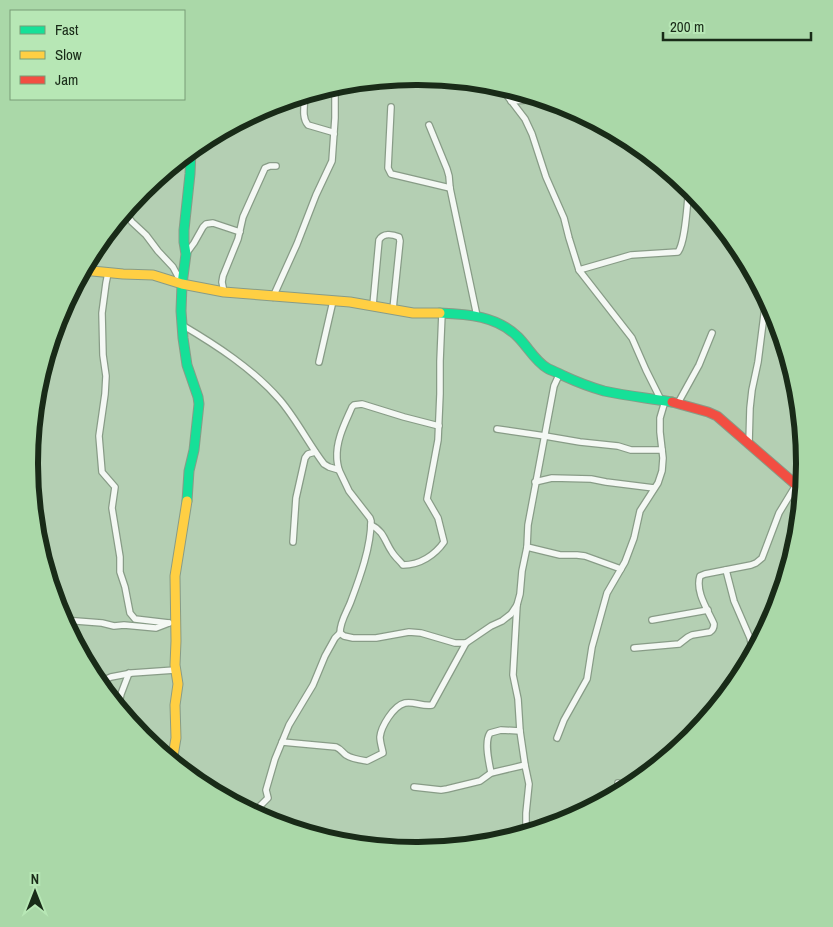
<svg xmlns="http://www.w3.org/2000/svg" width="833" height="927" viewBox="0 0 833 927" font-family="'Archivo Narrow',sans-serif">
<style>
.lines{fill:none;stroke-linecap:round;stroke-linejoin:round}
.street-casing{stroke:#889c87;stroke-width:8}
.fast-casing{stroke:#889c87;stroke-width:11}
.slow-casing{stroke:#889c87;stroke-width:11}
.jam-casing{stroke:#889c87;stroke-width:11}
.street{stroke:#f4f8f4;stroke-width:5.5}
.fast{stroke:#16e098;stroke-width:9}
.slow{stroke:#ffcf43;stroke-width:9}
.jam{stroke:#f24e42;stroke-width:9}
.rim{fill:none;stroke:#192b18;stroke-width:6}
</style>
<rect width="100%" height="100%" fill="#b4cfb3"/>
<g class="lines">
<defs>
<g id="street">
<polyline points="499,85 525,119 532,134 546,177 564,218 569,238 579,270 632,338 646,370 661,400"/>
<path d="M305,94c0,10 -4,23 3,31l24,7 2,2"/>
<polyline points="511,101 545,99"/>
<polyline points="391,107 388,168 391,174 450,188"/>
<polyline points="429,125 447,169 449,176 450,188 477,316"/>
<polyline points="124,212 132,222 146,235 158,251 173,267 182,284"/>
<polyline points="186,254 194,243 203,227 206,224 213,223 240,232"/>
<path d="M579,270l52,-15 47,-3c8,-11 9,-50 11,-64"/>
<polyline points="108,273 106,283 102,313 103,355 106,376 105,394 99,436 102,472 115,487 112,508 120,557 120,572 125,587 130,613 135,619 169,623"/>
<polyline points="224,292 222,282 223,276 238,239 243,217 265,168 270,166 276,166"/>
<polyline points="273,297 297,244 316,195 332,161 335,118 335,85"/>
<path d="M373,305l6,-65c4,-7 13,-6 20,-3l1,4 -7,68"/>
<path d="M182,325c34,20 71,44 98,75 17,20 28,43 44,64l5,3 10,3 10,21 21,27 1,3c0,26 -11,56 -20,80 -4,11 -11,20 -11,32l-5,5 -10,18 -12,29 -24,40 -14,34 -9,31 2,8 -13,13 -1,3"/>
<polyline points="319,362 333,301"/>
<polyline points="678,403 699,365 712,333"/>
<polyline points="497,429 545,436 580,442 618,446 631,450 662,450"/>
<polyline points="749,443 750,408 752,390 758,362 766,299"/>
<path d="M339,470c-1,-4 -2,-8 -2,-12 -1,-18 8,-35 15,-51l2,-2 8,-1 42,13 35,9"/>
<polyline points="535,482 552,478 591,479 606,482 654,488"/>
<path d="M371,525c13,6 14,17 21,27 3,5 8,9 11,13 17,0 32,-10 41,-23l-6,-24 -11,-19 11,-59 2,-46v-33l2,-48"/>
<polyline points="293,542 296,498 305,458 308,454 315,452"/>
<polyline points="527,547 560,555 577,555 585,556 621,569"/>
<polyline points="726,570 734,601 750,638 753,652"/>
<polyline points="63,620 102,623 114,626 124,625 156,628 169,623"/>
<polyline points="652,620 708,610"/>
<polyline points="340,633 344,636 353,638 376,638 409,632 421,633 455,643 466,643 491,626 502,621 511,614 517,605"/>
<path d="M634,648l45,-4 9,-7 4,-2 18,-3c3,-2 4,-4 4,-8 -6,-14 -19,-32 -14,-48l5,-2 46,-9 5,-2 6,-5 17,-45 17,-28"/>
<polyline points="97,683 111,677 132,673 175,670"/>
<polyline points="118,708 121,694 129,673"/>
<polyline points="557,738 564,720 587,679 592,647 607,593 625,562 634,538 640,511 658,483 662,471 663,458 660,432 660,418 665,401"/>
<path d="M282,742l54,5c5,2 6,5 10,8 6,4 14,5 21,6l16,-8c-1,-5 -3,-11 -3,-16 1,-10 13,-31 25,-34 9,-2 18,4 27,2l34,-62"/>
<polyline points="662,756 662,761"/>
<path d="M491,773c-2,-11 -7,-31 -1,-40l11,-3 19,1"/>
<polyline points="414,787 441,790 447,789 480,781 491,773 525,765"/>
<polyline points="618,793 618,783"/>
<polyline points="526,833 526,813 529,784 525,765 520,731 518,699 513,675 517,605 520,594 522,571 527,547 528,525 554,386 559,375"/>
</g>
<g id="fast">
<path d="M440,313c28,1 57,3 78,24 10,10 17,24 29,31 5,3 12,5 17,8 13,6 26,11 40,15 22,5 45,7 68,11"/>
<polyline points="187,501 189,471 194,450 199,404 198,397 187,365 183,338 181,311 182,284 186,254 184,242 184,230 190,174 191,150"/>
</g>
<g id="slow">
<polyline points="82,270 123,274 153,275 182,284 224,292 350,302 413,313 440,313"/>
<polyline points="172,762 176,738 175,705 178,684 175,665 176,641 175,576 187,501"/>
</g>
<polyline id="jam" points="672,402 708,412 717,416 802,490"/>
</defs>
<use href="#street" class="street-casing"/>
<use href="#fast" class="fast-casing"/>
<use href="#slow" class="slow-casing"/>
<use href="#jam" class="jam-casing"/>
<use href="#street" class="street"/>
<use href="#fast" class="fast"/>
<use href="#slow" class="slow"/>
<use href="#jam" class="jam"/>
</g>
<path d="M0 0H833V927H0ZM416 85H418A378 378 0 0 1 796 463V464A378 378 0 0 1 418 842H416A378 378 0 0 1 38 464V463A378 378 0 0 1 416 85Z" fill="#aad8a8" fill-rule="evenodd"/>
<path class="rim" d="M416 85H418A378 378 0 0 1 796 463V464A378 378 0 0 1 418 842H416A378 378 0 0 1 38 464V463A378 378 0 0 1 416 85Z"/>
<rect x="10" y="10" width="175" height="90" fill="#b7e7b5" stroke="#789c76"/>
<rect x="20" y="26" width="25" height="8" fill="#16e098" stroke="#789c76"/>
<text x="55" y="35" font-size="15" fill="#192b18">Fast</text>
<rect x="20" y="51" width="25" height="8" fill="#ffcf43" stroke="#789c76"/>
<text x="55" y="60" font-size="15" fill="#192b18">Slow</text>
<rect x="20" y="76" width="25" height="8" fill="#f24e42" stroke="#789c76"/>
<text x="55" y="85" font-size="15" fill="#192b18">Jam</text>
<g transform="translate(35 892)" stroke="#b7e7b5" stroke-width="4" paint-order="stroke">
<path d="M0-4L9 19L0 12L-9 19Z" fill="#192b18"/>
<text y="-8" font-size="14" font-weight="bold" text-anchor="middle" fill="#192b18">N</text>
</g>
<path d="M663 32v8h148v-8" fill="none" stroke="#192b18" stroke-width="2.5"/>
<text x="670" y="32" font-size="15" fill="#192b18" stroke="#b7e7b5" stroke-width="4" paint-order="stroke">200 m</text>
</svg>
